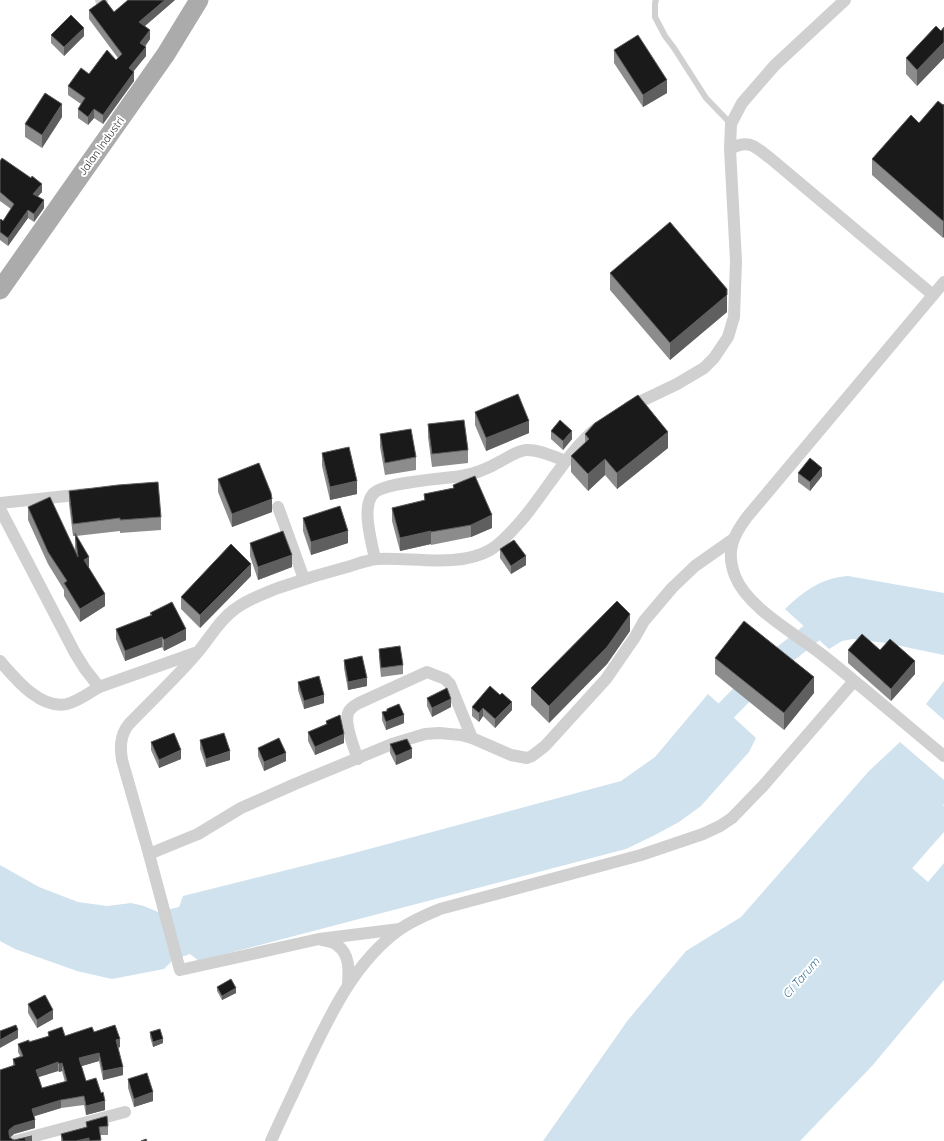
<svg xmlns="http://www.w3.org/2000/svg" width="944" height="1141" viewBox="0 0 944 1141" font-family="Quicksand,sans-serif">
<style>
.water{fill:#cfe2ee}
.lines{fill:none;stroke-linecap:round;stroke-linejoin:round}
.river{stroke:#cfe2ee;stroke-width:21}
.lane{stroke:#d0d0d0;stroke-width:6}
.street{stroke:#d0d0d0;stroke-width:12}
.primary{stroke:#ababab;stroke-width:19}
.wall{fill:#8c8c8c;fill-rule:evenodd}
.shaded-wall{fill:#5f5f5f}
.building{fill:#1a1a1a;stroke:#5f5f5f;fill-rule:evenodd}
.labels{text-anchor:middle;stroke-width:4;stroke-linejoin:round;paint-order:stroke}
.street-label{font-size:11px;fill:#333;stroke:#fff}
.water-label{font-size:12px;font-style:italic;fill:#3f7597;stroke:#fff}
</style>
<rect width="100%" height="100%" fill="#fff"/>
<g class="water">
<path d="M848,576l96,17v62l-58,-12 -33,-4 -11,2 -13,8 -44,-40c19,-18 36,-31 63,-33z"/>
<polygon points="944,681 944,720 926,704"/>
<polygon points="708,694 756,738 749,752 701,806 679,822 653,836 626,849 199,961 190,954 173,960 164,969 112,979 77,971 15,949 0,941 0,865 39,887 78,902 107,906 131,903 144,906 158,912 179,907 183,896 343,856 621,781 655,757"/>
<polygon points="900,742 944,780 944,804 897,855 928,882 944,863 944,980 872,1066 800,1141 543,1141 628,1020 686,951 741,917 869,771"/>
</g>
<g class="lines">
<g class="river">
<polyline points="707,730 770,666 833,616"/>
<polyline points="885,883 944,816"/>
</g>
<polyline class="lane" points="656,0 655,3 655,17 665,36 674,48 706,98 731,124"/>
<g class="street">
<polyline points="101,0 102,0"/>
<path d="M730,149c19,-10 24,-3 40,9l163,137"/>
<path d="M944,282l-197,235c-15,20 -21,35 -12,59 13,33 63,59 90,81 40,32 79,66 119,99"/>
<polyline points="629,407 677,384 704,368 714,358 728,337 734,317 736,261 730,149 731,124 742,103 775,65 845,0"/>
<polyline points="0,503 86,494"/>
<polyline points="278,507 304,579"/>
<polyline points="0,509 75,653 85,669 99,687 195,653"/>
<path d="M375,559c-3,-16 -14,-51 -2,-65 10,-12 70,-15 88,-18 14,-2 28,-8 40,-15 8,-4 15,-10 25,-11 13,-1 28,7 40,11"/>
<path d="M0,661c15,17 40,49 67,43 12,-3 22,-11 32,-17"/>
<path d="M358,759c-4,-11 -15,-38 -9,-48 2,-3 6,-6 10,-8l68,-31 18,7 5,5 22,54"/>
<polyline points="149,854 198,834 241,808 295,784 392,744 425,734 439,733 461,735 472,738 511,755 527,758 532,756 545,746 606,679 635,637 644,621 672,588 695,566 732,540"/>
<path d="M400,929l-81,10 -139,31 -31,-116 -27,-94c-2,-13 -2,-25 7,-36 23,-24 48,-47 69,-72 12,-14 21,-32 37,-43 13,-10 28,-15 43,-21 23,-8 46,-15 69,-21 10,-3 20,-7 30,-8 34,-2 82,9 113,-9 12,-7 21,-18 31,-29 24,-28 47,-70 76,-93"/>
<path d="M322,940c5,1 11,2 15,5 13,9 12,26 11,39"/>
<polyline points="16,1141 125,1112"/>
<path d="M271,1141c12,-27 25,-53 37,-80 23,-48 47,-99 91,-131 12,-9 27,-15 41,-21l201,-54 62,-21 17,-8 12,-8 31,-32 91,-105"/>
</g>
<polyline class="primary" points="0,290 166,54 199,0"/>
</g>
<g class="wall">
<polygon points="128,0 175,0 145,26 150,39 145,47 146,56 133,71 134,81 103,124 94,118 88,125 78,118 78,109 81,104 68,95 68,86 89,74 116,60 118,58 89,19 89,10 114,12"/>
<polygon points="944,27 944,58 917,86 906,74 906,58 941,31"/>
<polygon points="51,35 84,36 64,56 51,43"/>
<polygon points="614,50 667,93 643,107 614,63"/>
<polygon points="944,104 943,238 872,175 872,159 919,123"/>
<polygon points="62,117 42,148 25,137 25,124"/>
<polygon points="0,161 42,192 38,196 44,208 34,222 28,218 8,246 0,240 0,220 3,221 11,209 0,201"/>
<polygon points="610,273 727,306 727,312 670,360 610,290"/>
<polygon points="475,412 529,433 486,451 475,425"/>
<polygon points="428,424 468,450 468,463 432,467 428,437"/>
<polygon points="551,431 572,439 563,450 551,439"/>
<polygon points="380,434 416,457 416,470 385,475 380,447"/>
<polygon points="585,434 668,448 617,489 605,475 588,491 571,472 571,456 585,443"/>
<polygon points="322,453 357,494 330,500 322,466"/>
<polygon points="798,473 822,476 810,491 798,482"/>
<polygon points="218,479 272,512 232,527 218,492"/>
<polygon points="453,485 492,528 471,537 431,545 431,544 400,551 392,521 392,508 424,501 424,494 453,488"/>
<polygon points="69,491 161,517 161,530 120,533 120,531 76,536 105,606 80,622 64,596 64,590 48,564 28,520 28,507 75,552 75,536 73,536 69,504"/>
<polygon points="303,518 348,543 311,555 303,531"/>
<polygon points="250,543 292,567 258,580 250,556"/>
<polygon points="500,549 526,565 511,574 500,558"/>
<polygon points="251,576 200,628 181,609 181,597"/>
<polygon points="150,613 186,640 164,651 162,647 125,661 116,639 116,629 150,616"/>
<polygon points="630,631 607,664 549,723 531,705 531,688"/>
<polygon points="379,649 403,665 403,674 381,677 379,658"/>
<polygon points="848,650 880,650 915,674 891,701 848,663"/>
<polygon points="715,658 814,693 784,730 715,674"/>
<polygon points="344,660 367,686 348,690 344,668"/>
<polygon points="298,682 324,703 304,709 298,690"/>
<polygon points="500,695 512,710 495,728 483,716 479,722 472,716 472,707"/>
<polygon points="427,698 451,707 432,717 427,706"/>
<polygon points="382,712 404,723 386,730 382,720"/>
<polygon points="326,721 344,743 315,755 308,741 308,732 326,724"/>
<polygon points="200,740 230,760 206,767 200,749"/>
<polygon points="151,742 181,759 159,768 151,750"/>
<polygon points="390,744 412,758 396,765 390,753"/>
<polygon points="258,748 286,761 264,771 258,756"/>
<polygon points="217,987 236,993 222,1000 217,991"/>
<polygon points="28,1004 53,1019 37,1028 28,1013"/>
<path d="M48,1032l17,4 29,-4 26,15 -2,1 5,27 -20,5 -4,-19 -18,5 5,15 19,29 -19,5 -2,-10 -23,3 -27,8 1,12 -21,6 -4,3 4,3 18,1h-32l13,-75v-7l7,-3 -2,-4v-8l11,-2 19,-5zM58,1071l1,1 3,-1 3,11 -23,6 -4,-11z"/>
<polygon points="150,1032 163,1043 153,1047 150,1037"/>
<polygon points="128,1079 153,1101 134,1107 128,1088"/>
<polygon points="86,1122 108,1126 108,1135 100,1135 101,1141 61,1141 61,1134 86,1127"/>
</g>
<g class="shaded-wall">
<polygon points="165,0 175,0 139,31 139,22"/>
<polygon points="84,28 84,36 64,56 64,47"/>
<polygon points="150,30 150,39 140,52 140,43"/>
<polygon points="944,42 944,58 917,86 917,70"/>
<polygon points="146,47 146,56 129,77 129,68"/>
<polygon points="134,72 134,81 103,124 103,115"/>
<polygon points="667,80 667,93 643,107 643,95"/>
<polygon points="62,104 62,117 42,148 42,135"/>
<polygon points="94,109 94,118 88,125 88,117"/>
<polygon points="42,184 42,192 33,202 33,194"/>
<polygon points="44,200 44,208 34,222 34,214"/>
<polygon points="28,210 28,218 8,246 8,238"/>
<polygon points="943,221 944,221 944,237 943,238"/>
<polygon points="727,289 727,312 670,360 670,343"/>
<polygon points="529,421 529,433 486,451 486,438"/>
<polygon points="572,431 572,439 563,450 563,441"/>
<polygon points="668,432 668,448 617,489 617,473"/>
<polygon points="605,459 605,475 588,491 588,474"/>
<polygon points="822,468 822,476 810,491 810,482"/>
<polygon points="357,481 357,494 330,500 330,487"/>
<polygon points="272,499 272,512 232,527 232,514"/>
<polygon points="492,515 492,528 471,537 471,525"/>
<polygon points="348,531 348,543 311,555 311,542"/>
<polygon points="431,531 431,544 400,551 400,538"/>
<polygon points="292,555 292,567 258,580 258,567"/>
<polygon points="526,556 526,565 511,574 511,566"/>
<polygon points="89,557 89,570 84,560"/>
<polygon points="251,564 251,576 200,628 200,615"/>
<polygon points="105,594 105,606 80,622 80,609"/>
<polygon points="630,614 630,631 607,664 549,723 549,706"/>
<polygon points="186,629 186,640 164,651 164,640"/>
<polygon points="162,637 162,647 125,661 125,651"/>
<polygon points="915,661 915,674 891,701 891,689"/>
<polygon points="814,677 814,693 784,730 784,713"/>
<polygon points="367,678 367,686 348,690 348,682"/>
<polygon points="324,695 324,703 304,709 304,701"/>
<polygon points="451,699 451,707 432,717 432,708"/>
<polygon points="512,702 512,710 495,728 495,719"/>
<polygon points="483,708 483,716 479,722 479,713"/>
<polygon points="404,715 404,723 386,730 386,722"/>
<polygon points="344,734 344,743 315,755 315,747"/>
<polygon points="412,749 412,758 396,765 396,756"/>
<polygon points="181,750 181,759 159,768 159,760"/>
<polygon points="230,751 230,760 206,767 206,759"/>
<polygon points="286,753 286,761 264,771 264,762"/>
<polygon points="236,988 236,993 222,1000 222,996"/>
<polygon points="53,1010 53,1019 37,1028 37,1020"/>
<polygon points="18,1030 18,1038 0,1048 0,1040"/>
<polygon points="120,1039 120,1047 116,1048 116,1040"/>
<polygon points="163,1039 163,1043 153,1047 153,1042"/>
<polygon points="99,1053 99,1061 79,1067 79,1058"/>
<polygon points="58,1062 58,1071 36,1078 36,1070"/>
<polygon points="62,1063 62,1071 59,1072 59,1064"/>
<polygon points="123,1067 123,1075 103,1080 103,1071"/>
<polygon points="153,1092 153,1101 134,1107 134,1099"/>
<polygon points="61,1100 61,1108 32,1117 32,1109"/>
<polygon points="105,1101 105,1110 86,1115 86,1106"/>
<polygon points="35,1120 35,1128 14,1134 9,1139 9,1130 14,1126"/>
<polygon points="32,1136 32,1141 25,1141 25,1138"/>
<polygon points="89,1138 89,1141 76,1141"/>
</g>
<g class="building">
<polygon points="103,0 105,0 114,12 128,0 165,0 139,22 150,30 140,43 146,47 129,68 134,72 103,115 94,109 88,117 78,109 85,98 68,86 81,68 89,74 107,50 116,60 122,54 89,10"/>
<polygon points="71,15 84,28 64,47 51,35"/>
<polygon points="936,26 941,31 944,27 944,42 917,70 906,58"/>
<polygon points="638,35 667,80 643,95 614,50"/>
<polygon points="45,93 62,104 42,135 25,124"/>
<polygon points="938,101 943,105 944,104 944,221 943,221 872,159 911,115 919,123"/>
<polygon points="2,158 31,178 32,176 42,184 33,194 44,200 34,214 28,210 8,238 0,232 0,220 1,219 3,221 14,204 0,192 0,161"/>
<polygon points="670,222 727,289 727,295 670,343 610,273"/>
<polygon points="518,394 529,421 486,438 475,412"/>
<polygon points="638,395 668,432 617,473 605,459 588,474 571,456 589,439 585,434 595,423"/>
<polygon points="464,420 468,450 432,454 428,424"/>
<polygon points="560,420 572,431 563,441 551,431"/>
<polygon points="411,429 416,457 385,463 380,434"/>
<polygon points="349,447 357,481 330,487 322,453"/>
<polygon points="810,458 822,468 810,482 798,473"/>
<polygon points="259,463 271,493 272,499 232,514 218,479"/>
<polygon points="475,476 492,515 471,525 431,532 431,531 400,538 392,508 425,500 424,494 454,488 453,485"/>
<polygon points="158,482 161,517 120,520 120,518 73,524 69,491 118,485"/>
<polygon points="50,497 78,557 75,533 89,557 84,560 105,594 80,609 64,583 67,581 48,552 28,507"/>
<polygon points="340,506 348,531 311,542 303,518"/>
<polygon points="283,531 292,555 258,567 250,543"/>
<polygon points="514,540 526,556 511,566 500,549"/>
<polygon points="231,544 251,564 200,615 181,597"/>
<polygon points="617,601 630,614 629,616 607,647 549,706 531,688"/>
<polygon points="172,602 186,629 164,640 162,637 125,651 116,629 152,615 150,613"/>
<polygon points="744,621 814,677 784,713 715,658"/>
<polygon points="862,634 880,650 890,639 915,661 891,689 848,650"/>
<polygon points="400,646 403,665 381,668 379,649"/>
<polygon points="362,656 367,678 348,682 344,660"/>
<polygon points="319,676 324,695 304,701 298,682"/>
<polygon points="490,686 500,695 502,693 512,702 495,719 483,708 479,713 472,707"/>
<polygon points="447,688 451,699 432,708 427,698"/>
<polygon points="399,704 404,715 386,722 382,712 387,711 387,709"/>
<polygon points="340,715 344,734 315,747 308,732 327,724 326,721"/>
<polygon points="174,733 181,750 159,760 151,742"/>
<polygon points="224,733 230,751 206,759 200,740"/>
<polygon points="279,738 286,753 264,762 258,748"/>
<polygon points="407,739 412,749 396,756 390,744"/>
<polygon points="231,979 236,988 222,996 217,987"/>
<polygon points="45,995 53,1010 37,1020 28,1004"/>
<polygon points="16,1025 18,1030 0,1040 0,1031"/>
<path d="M115,1025l5,14 -4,1 7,27 -20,4 -4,-18 -20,5 7,23 10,-3 5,15 2,-1 2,9 -19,5 -2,-10 -23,4 -29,9 3,11 -21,6 -5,4v4l1,4 4,2 18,-4 -7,2 1,3h-26v-71l15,-5 -2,-6 10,-3 -5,-12 11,-4v2l20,-6 -1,-4 14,-5 3,9 27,-9 2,5zM58,1062l1,2 3,-1 5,18 -25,7 -6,-18z"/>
<polygon points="160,1029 163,1039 153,1042 150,1032"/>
<polygon points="147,1073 153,1092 134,1099 128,1079"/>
<polygon points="107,1116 108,1126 99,1127 101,1140 89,1141 89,1138 76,1141 63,1141 61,1134 87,1127 86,1122"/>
<polygon points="146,1139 147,1141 141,1141"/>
</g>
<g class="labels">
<g class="street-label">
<text transform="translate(101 146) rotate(-54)" y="4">Jalan Industri</text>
</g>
<g class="water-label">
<text transform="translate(801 978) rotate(-49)" y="4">Ci Tarum</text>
</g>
</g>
</svg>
